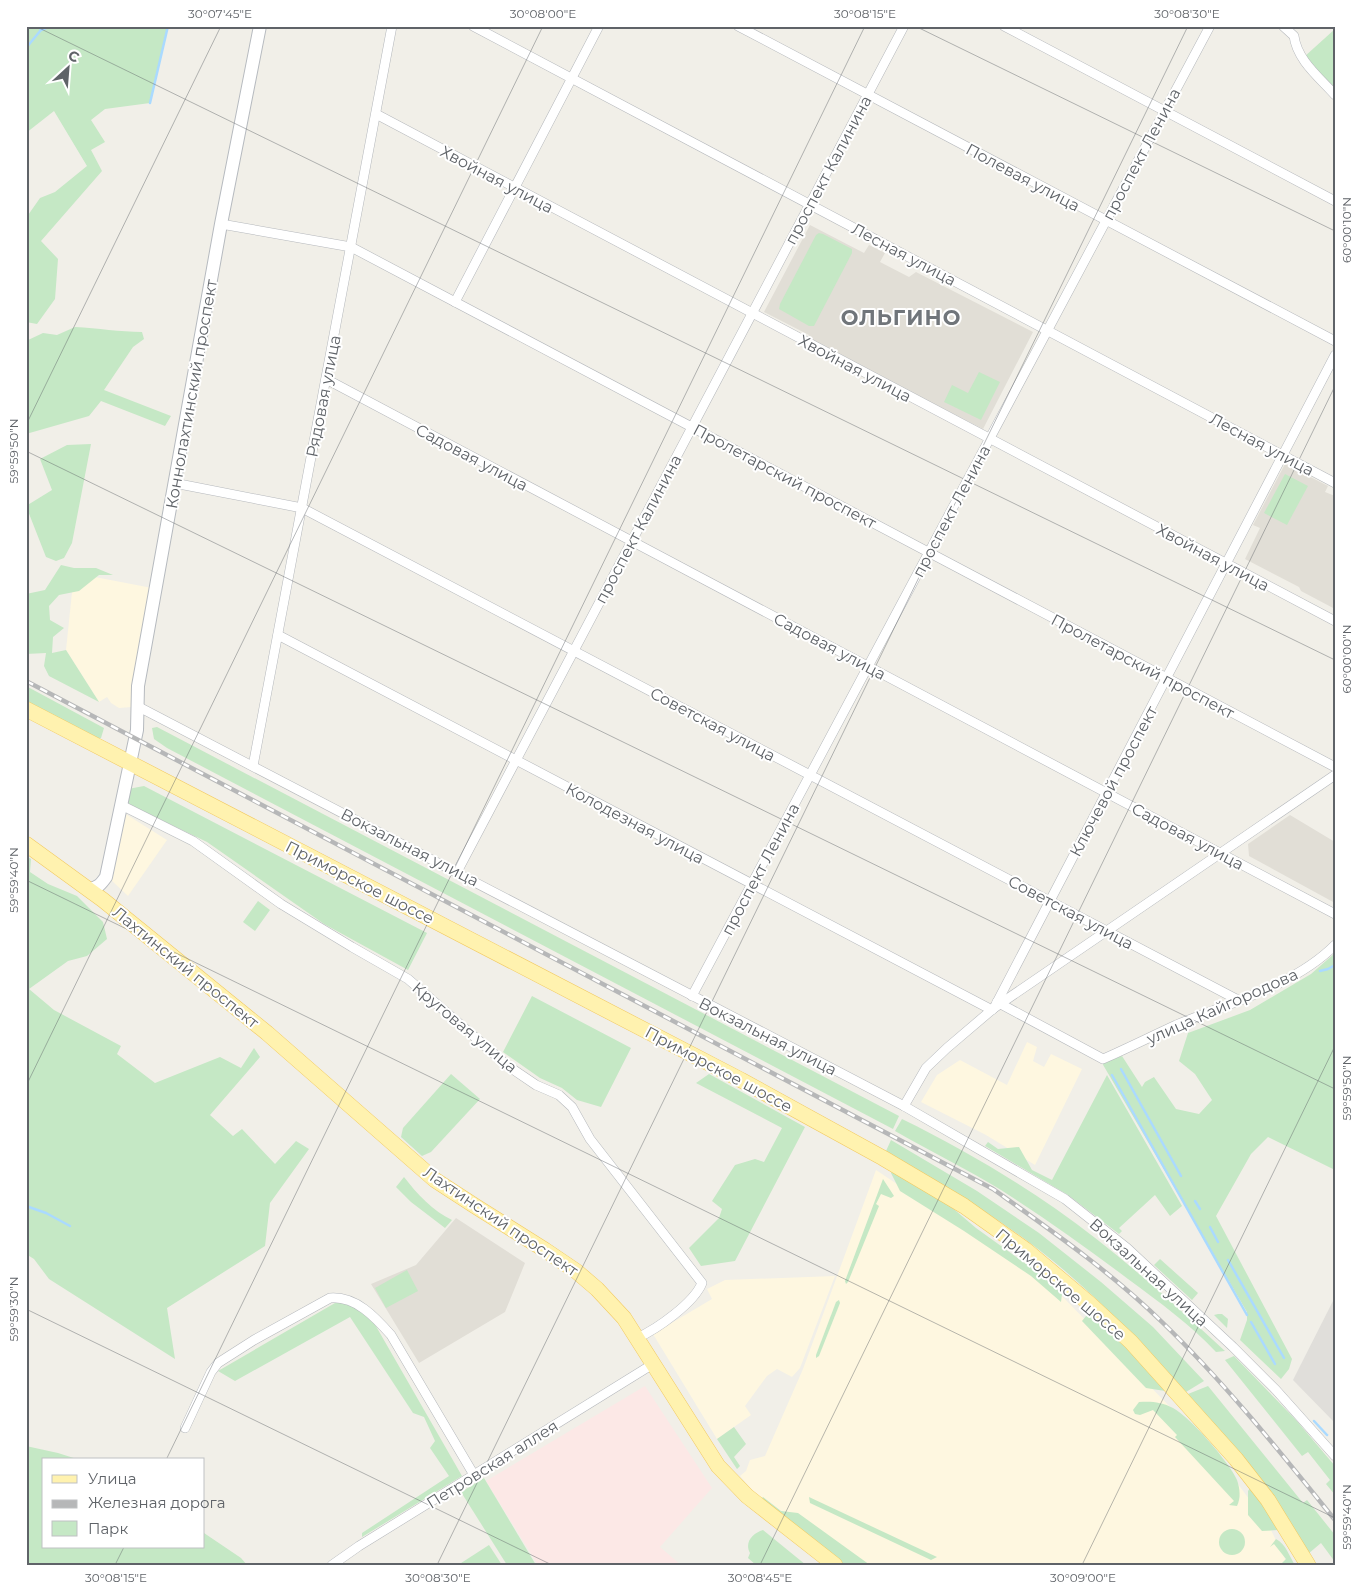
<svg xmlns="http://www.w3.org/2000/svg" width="1361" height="1591" viewBox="0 0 1361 1591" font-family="Montserrat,sans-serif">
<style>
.commercial{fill:#fef7e0}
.industrial{fill:#e0deda}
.education{fill:#e1ded6}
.medical{fill:#fce8e6}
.green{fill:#c5e8c5}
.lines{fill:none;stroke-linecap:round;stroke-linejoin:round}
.stream{stroke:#aadaff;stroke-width:2.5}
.street-casing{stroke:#b5b8bc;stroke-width:10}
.secondary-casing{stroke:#b6babf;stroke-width:14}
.primary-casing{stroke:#f2c960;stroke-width:16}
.street{stroke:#fff;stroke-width:9}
.secondary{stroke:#fff;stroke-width:12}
.primary{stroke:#fff2af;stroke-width:15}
.rail-casing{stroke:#b6b7b8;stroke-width:4.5}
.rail{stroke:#fff;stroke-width:2.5;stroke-dasharray:8;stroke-linecap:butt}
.ticks{fill:none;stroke:#5f6368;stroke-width:1;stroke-opacity:0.45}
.labels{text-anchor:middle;stroke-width:4;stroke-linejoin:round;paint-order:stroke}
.street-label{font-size:16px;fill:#5f6368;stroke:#fff}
.district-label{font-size:21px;font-weight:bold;letter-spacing:1px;fill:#70757a;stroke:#fff}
.neatline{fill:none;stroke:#5f6368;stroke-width:2}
.ticks-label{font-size:12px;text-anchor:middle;fill:#5f6368}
</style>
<rect width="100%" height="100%" fill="#f1efe8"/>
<g class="commercial">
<polygon points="74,573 152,588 132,707 119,708 111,703 107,697 99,702 66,650"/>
<polygon points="124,813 167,840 128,896 111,880"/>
<polygon points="1027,1042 1037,1047 1033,1061 1044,1067 1051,1054 1082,1069 1035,1165 986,1135 921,1102 937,1075 960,1060 1007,1085"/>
<polygon points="876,1170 1057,1291 1215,1453 1269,1526 1288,1565 844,1565 757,1496 740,1476 746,1471 750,1460 765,1456 803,1369"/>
<polygon points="835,1276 800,1368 792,1377 777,1369 767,1376 745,1406 751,1415 717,1439 653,1334 712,1299 707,1289 725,1280"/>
</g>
<polygon class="industrial" points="1335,1297 1335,1423 1293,1380"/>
<g class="education">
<polygon points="810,225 864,253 869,245 885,253 880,262 909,277 916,272 1033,332 983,429 808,339 809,335 764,312"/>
<polygon points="1285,464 1328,486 1325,492 1335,496 1335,609 1301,591 1299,587 1245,559 1260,528 1253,525"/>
<polygon points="1290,815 1335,842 1335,903 1249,856 1248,844"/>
<polygon points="456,1218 525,1263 505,1312 419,1363 371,1284 416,1265"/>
</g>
<polygon class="medical" points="645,1386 712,1488 660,1547 681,1565 538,1565 486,1481"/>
<g class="green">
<polygon points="26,26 168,26 150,103 105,109 91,120 105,142 91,150 102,171 41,241 58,259 55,299 37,324 26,322 26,218 40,198 55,192 87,166 54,111 26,133"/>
<polygon points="1335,29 1335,90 1304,57"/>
<polygon points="819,233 823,234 852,249 852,253 814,326 809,326 779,309 780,304 816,235"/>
<path d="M75,327c23,1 45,5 67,5l2,7 -11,8 -29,43 67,26 -6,10 -64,-25 -12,15 -63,18v-93l17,-8 14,2z"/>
<polygon points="979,372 1000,382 981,420 944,402 952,385 968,393"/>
<polygon points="91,444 72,543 64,558 56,561 46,557 26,506 52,490 40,459 67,445"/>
<polygon points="1285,474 1308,486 1287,525 1264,513"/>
<polygon points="61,565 74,568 96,568 113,575 99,575 79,591 59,595 49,606 50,620 64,628 53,637 52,653 66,650 99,702 49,676 44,666 46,653 26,654 26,648 29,640 26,629 26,594 45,590"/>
<polygon points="26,686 104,728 101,738 94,739 26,705"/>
<polygon points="157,727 899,1116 893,1129 167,748 154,739 152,728"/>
<polygon points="144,786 427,933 408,970 324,924 207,842 128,804 128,789"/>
<polygon points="26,856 31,859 30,872 48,884 77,896 103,922 107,939 87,956 68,961 29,989 54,1010 121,1046 117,1054 155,1083 220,1057 241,1068 254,1048 260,1057 210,1115 233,1136 242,1129 275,1164 296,1141 309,1149 270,1203 265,1246 167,1308 175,1359 49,1279 34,1259 26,1254"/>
<polygon points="258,901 270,910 255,931 243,922"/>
<polygon points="1335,953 1335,1170 1268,1137 1251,1154 1216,1216 1292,1359 1289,1369 1281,1379 1240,1340 1247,1320 1247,1312 1102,1063 1122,1056 1142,1087 1145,1082 1154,1077 1176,1109 1199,1114 1212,1100 1195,1074 1179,1061 1188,1033 1250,1010 1311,974"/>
<polygon points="532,996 631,1048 601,1107 577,1100 562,1088 540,1078 503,1052"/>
<polygon points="451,1074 480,1099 431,1152 422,1156 401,1137 403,1128"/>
<polygon points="709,1074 805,1127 735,1261 701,1266 689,1248 719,1218 722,1209 712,1201 735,1165 755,1159 764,1162 782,1128 696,1083"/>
<polygon points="1107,1075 1182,1206 1170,1216 1155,1195 1119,1228 1122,1231 1119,1234 1068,1195 985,1146 988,1142 998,1149 1019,1147 1032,1170 1052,1180"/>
<path d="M902,1119c53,26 105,56 154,90 60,42 115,92 169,142l-9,1c-26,-28 -57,-50 -88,-73 -41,-31 -83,-61 -127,-89 -34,-21 -71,-39 -106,-59z"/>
<path d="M891,1140l86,51 62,42 62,49 52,45 51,54 -18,11c-49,-53 -98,-106 -156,-149 -46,-34 -95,-63 -144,-92z"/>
<polygon points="892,1171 949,1205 976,1228 1040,1274 1062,1294 1061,1302 1031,1276 964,1231 900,1191 891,1173"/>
<path d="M404,1177c13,17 29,34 48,43l-7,8 -34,-26 -15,-15z"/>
<polygon points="883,1179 894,1196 891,1198 881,1194 876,1204 879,1206 848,1282 846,1284 845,1281"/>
<polygon points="1160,1259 1198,1293 1192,1300 1154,1265"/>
<polygon points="407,1270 418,1291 386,1308 375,1288"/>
<polygon points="839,1300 840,1303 819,1356 816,1358 816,1355 836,1302"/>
<polygon points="335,1303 350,1303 373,1321 462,1476 362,1537 362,1533 449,1476 430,1448 435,1441 424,1417 413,1413 350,1317 235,1381 218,1371"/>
<polygon points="1091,1310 1167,1389 1165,1391 1146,1388 1082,1321"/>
<polygon points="1218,1314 1222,1314 1228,1319 1227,1328 1214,1315"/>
<polygon points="1234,1356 1296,1420 1335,1466 1335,1495 1326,1484 1330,1480 1308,1452 1302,1456 1225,1360"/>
<polygon points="1208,1386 1303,1503 1307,1500 1335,1535 1335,1562 1321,1543 1308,1554 1268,1491 1188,1394"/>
<path d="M1139,1402c12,-1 23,0 34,6 16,8 57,55 64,72 3,9 4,18 0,26l-8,-1 5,-4 -59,-64 2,-2 -24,-25 -13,5 -5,-1 -2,-4z"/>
<polygon points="734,1427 746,1444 734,1457 740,1466 737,1469 717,1439"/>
<polygon points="26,1446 58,1453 80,1460 44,1460 44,1547 204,1547 204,1533 241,1558 247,1565 26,1565"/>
<polygon points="484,1478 536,1565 507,1565 461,1492"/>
<polygon points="1250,1488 1253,1489 1278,1530 1262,1531 1248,1515 1248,1491"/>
<polygon points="763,1497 781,1511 798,1513 870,1565 844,1565 840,1562 760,1500"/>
<polygon points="809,1497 937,1557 931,1560 810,1503"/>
<circle cx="1232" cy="1542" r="13"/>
<path d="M763,1530l43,35h-50l-8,-7 2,-5c-6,-11 3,-20 13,-23z"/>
<path d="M1276,1539c10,5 13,17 19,26h-11l-2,-2 4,-4 -12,-15 -4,3z"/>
<polygon points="489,1545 502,1565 458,1565"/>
</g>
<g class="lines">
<g class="stream">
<polyline points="41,30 51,26"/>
<polyline points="26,48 41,30 39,26"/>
<polyline points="150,103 168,26"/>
<polyline points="1320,971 1328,969 1335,965"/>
<polyline points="1121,1069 1181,1176"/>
<polyline points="1112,1075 1247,1315"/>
<polyline points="1195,1201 1200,1209"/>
<polyline points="26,1206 46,1213 70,1226"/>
<polyline points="1210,1227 1218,1242"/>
<polyline points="1228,1260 1284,1358"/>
<polyline points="1251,1322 1275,1364"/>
<polyline points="1314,1421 1327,1435"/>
</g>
<defs>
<g id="street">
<polyline points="473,26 1335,483"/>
<polyline points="738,26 1335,341"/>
<polyline points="1004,26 1335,201"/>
<path d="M1283,26l11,10c3,24 25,41 41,59"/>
<polyline points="376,114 1335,621"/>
<polyline points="221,224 351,247 1335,767"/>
<polyline points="455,302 599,26"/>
<polyline points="326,379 1335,914"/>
<polyline points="174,483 302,508 1238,1000"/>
<polyline points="278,635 992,1010"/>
<polyline points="137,706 904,1106 1065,1199 1127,1248 1233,1347 1276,1390 1335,1456"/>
<polyline points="253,766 392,26"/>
<path d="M121,805l72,36 88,63 71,43 56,32 100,87 28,19 23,10 13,12 18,32 112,144c-8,20 -45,46 -65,55"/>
<polyline points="457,872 904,26"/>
<polyline points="692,996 1210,26"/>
<path d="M997,1002l106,57c25,-11 49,-23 73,-34 53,-22 118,-39 159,-80"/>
<polyline points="994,1008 1335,775"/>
<polyline points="904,1106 926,1068 947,1048 994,1008 1335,355"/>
<path d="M185,1428l26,-56 7,-9 36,-23 76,-42c26,-2 45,19 61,37l83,140"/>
<polyline points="332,1565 359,1546 653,1364"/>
</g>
<path id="secondary" d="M89,889c9,-1 12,-5 17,-12l31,-147 1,-44 6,-33 77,-429 39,-198"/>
<g id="primary">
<polyline points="26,709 741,1080 883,1158 964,1206 1026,1250 1090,1304 1131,1342 1236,1459 1268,1500 1308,1565"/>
<polyline points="26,844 103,900 267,1033 435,1180 475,1206 545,1250 576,1271 597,1289 624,1318 718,1466 747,1496 835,1565"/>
</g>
</defs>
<use href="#street" class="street-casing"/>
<use href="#secondary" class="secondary-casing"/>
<use href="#primary" class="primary-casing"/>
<use href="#street" class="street"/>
<use href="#secondary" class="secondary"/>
<use href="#primary" class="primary"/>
<defs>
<path id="rail" d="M26,681l967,508c59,42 118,83 170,134 63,61 117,129 172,197"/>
</defs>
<use href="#rail" class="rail-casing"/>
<use href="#rail" class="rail"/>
</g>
<path class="ticks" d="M35,26l1300,634M915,26l420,205M26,425l195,-399M26,451l1309,638M26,880l1309,638M26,1086l517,-1060M26,1309l526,256M166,1460l699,-1434M115,1565l9,-18M437,1565l751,-1539M760,1565l575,-1179M1082,1565l253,-519"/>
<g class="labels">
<g class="street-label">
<text transform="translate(1141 154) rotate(-62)" y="6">проспект Ленина</text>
<text transform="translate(828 170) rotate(-62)" y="6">проспект Калинина</text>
<text transform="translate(1023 177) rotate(28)" y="6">Полевая улица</text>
<text transform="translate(497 179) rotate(28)" y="6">Хвойная улица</text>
<text transform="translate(904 254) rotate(28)" y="6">Лесная улица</text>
<text transform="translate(855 368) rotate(28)" y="6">Хвойная улица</text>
<text transform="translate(191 394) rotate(-80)" y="6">Коннолахтинский проспект</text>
<text transform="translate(323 396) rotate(-79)" y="6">Рядовая улица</text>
<text transform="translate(1262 444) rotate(28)" y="6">Лесная улица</text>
<text transform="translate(472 457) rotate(28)" y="6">Садовая улица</text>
<text transform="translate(785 476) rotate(28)" y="6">Пролетарский проспект</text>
<text transform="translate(951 511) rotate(-62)" y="6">проспект Ленина</text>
<text transform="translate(638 529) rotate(-62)" y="6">проспект Калинина</text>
<text transform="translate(1213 557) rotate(28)" y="6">Хвойная улица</text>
<text transform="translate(830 646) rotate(28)" y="6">Садовая улица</text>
<text transform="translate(1143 666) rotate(28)" y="6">Пролетарский проспект</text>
<text transform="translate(713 724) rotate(28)" y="6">Советская улица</text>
<text transform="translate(1113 781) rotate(-62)" y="6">Ключевой проспект</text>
<text transform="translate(635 823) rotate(28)" y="6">Колодезная улица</text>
<text transform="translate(1188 836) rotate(28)" y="6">Садовая улица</text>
<text transform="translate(410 847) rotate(27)" y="6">Вокзальная улица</text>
<text transform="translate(760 869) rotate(-62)" y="6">проспект Ленина</text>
<text transform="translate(360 882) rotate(27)" y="6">Приморское шоссе</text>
<text transform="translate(1071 912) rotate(28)" y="6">Советская улица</text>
<text transform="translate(186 967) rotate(39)" y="6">Лахтинский проспект</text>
<text transform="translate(1222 1006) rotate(-24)" y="6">улица Кайгородова</text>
<text transform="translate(465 1027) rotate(40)" y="6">Круговая улица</text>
<text transform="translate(768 1036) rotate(27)" y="6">Вокзальная улица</text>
<text transform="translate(719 1069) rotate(28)" y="6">Приморское шоссе</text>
<text transform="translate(501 1221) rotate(34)" y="6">Лахтинский проспект</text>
<text transform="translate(1149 1272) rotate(42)" y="6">Вокзальная улица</text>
<text transform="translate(1061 1284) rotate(40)" y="6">Приморское шоссе</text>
<text transform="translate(492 1464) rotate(-32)" y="6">Петровская аллея</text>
</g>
<g class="district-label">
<text x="901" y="325">ОЛЬГИНО</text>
</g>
</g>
<rect width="1361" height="1591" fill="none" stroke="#ffffff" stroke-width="55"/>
<rect x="42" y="1458" width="162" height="90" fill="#ffffff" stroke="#bfc1c3"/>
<rect x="52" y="1475" width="25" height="8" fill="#fff2af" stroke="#bfc1c3"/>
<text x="88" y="1484" font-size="15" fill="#5f6368">Улица</text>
<rect x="52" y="1500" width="25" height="8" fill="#b6b7b8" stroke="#bfc1c3"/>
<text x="88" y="1508" font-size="15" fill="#5f6368">Железная дорога</text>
<rect x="52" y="1521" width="25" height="15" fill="#c5e8c5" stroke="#bfc1c3"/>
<text x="88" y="1534" font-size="15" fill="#5f6368">Парк</text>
<g transform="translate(68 68) rotate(26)" stroke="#ffffff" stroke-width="4" paint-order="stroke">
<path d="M0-4L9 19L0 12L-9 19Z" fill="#5f6368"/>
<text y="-8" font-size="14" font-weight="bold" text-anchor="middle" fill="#5f6368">С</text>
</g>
<rect x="28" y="28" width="1306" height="1536" class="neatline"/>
<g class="ticks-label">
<text x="220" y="18">30°07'45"E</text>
<text x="543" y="18">30°08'00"E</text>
<text x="865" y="18">30°08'15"E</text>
<text x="1187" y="18">30°08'30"E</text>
<text transform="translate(1347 230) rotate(-90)" y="4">60°00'10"N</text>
<text transform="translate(14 451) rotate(-90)" y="4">59°59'50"N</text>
<text transform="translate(1347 659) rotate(-90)" y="4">60°00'00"N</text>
<text transform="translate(14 880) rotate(-90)" y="4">59°59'40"N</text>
<text transform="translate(1347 1088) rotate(-90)" y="4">59°59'50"N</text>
<text transform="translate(14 1309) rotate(-90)" y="4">59°59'30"N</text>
<text transform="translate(1347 1517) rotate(-90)" y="4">59°59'40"N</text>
<text x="116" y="1582">30°08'15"E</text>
<text x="438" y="1582">30°08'30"E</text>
<text x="760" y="1582">30°08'45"E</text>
<text x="1083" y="1582">30°09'00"E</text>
</g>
</svg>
